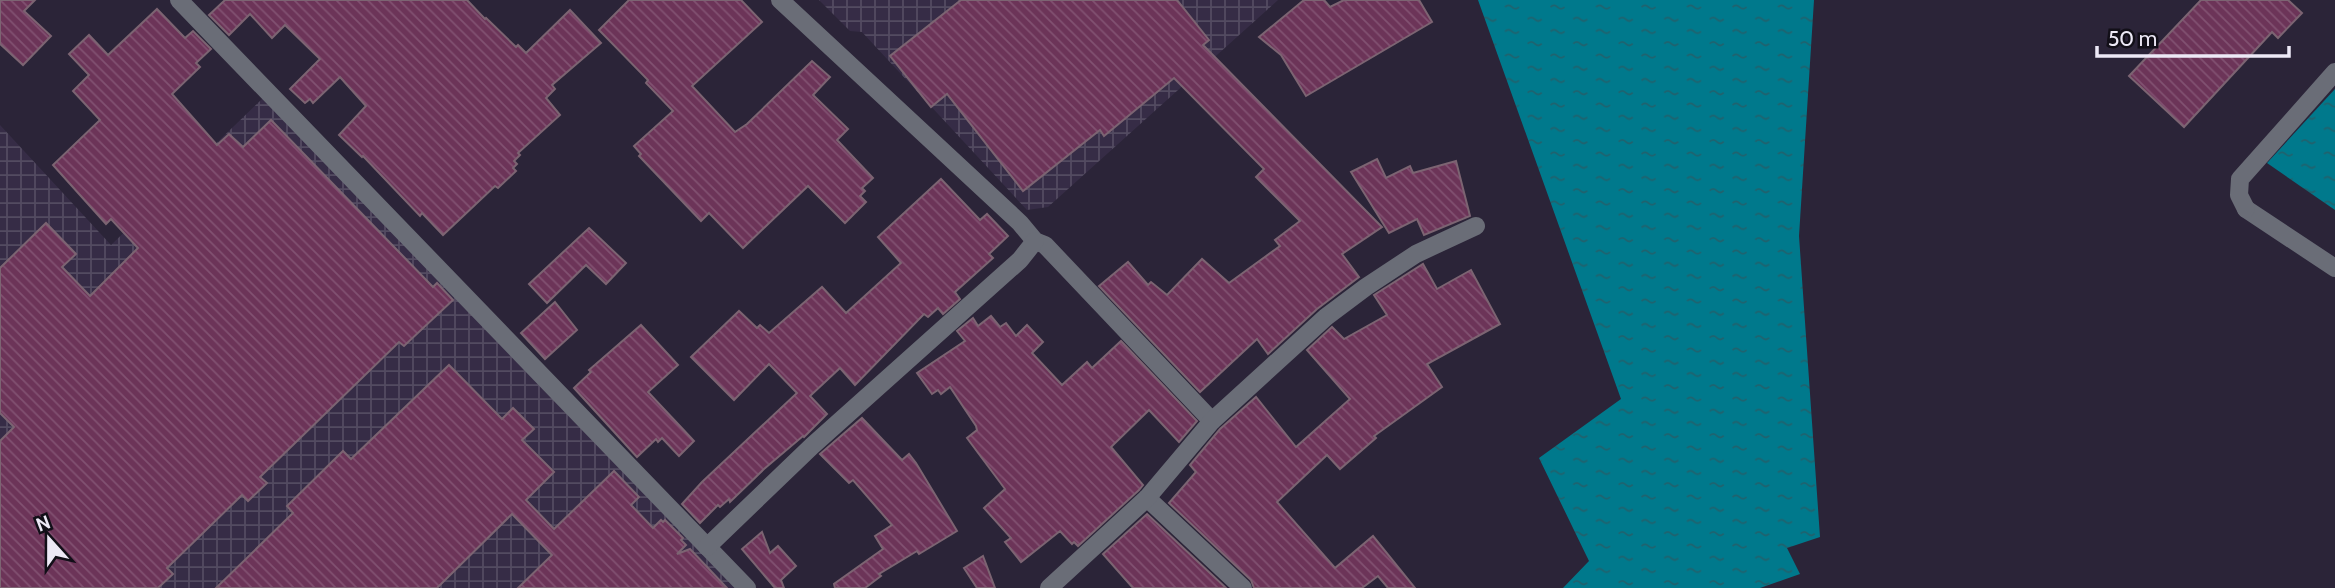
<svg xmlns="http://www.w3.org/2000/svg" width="2335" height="588" viewBox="0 0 2335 588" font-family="Cabin,sans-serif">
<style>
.industrial{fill:url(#industrial-grid)}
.water{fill:url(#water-ripples)}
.building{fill:url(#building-back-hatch);stroke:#7c6472;stroke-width:2}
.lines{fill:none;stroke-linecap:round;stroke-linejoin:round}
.minor{stroke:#6a6d77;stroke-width:18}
.tertiary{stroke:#6a6d77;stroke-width:18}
</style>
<defs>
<pattern id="industrial-grid" width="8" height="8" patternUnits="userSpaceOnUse" patternTransform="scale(1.75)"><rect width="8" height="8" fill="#362c46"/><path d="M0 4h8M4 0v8" fill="none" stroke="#534b61"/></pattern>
<pattern id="water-ripples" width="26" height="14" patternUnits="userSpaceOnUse" patternTransform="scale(1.75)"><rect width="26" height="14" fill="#00798c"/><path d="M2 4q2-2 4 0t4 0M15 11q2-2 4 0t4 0" fill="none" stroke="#20626e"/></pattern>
<pattern id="building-back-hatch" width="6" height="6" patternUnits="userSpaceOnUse" patternTransform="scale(1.75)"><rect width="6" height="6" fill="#6c3458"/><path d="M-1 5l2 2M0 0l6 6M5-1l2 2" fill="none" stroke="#815171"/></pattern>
</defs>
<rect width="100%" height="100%" fill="#2b2438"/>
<g class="industrial">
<polygon points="819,0 1278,0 1048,207 1027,210 862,32 850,31"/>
<polygon points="263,98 735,588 0,588 0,125 111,245"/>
</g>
<g class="water">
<polygon points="1478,0 1814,0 1799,236 1820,537 1787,548 1800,574 1760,588 1563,588 1589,561 1539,458 1621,399"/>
<polygon points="2335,89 2335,210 2267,163"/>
</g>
<g class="building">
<polygon points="0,0 35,0 24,11 51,36 23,65 0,44"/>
<polygon points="225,0 467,0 485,19 486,18 516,47 518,45 526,53 570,10 601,43 552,85 555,89 546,98 560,115 518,153 520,155 514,161 517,164 513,168 516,171 498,188 495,186 443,235 422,213 420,216 363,156 362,157 339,135 366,106 340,77 313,103 310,99 305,103 290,89 320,59 285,25 272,38 250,14 229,35 209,15"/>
<polygon points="629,0 741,0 762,22 692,86 735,132 747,124 812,61 830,77 813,95 848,129 837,140 873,178 862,188 865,191 860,196 866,202 845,223 808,186 743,248 709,213 701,221 639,156 641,154 634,146 673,111 646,83 648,80 599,30"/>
<polygon points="961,0 1177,0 1209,40 1203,45 1382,227 1342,254 1359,277 1317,309 1268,354 1257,339 1200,392 1099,286 1128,262 1148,285 1151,282 1167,295 1202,259 1229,283 1280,246 1275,240 1300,221 1256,177 1264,169 1174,78 1104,136 1100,130 1023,191 947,94 931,107 890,56"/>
<polygon points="1304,0 1324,0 1330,7 1344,0 1419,0 1432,22 1306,96 1281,55 1259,37"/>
<polygon points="2201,0 2288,0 2302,13 2278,38 2272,32 2184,127 2129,76"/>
<polygon points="157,9 185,38 193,31 211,49 196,63 200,67 172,94 217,145 229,134 243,147 271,120 433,287 437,283 453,300 404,346 399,342 260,477 267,483 248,501 242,495 167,568 173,574 158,588 0,588 0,441 14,427 0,413 0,268 46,223 76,254 62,267 90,296 138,248 111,219 106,224 53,165 100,120 73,91 89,75 69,54 89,35 108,55"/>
<polygon points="1377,159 1386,178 1410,166 1413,173 1456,161 1470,216 1424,235 1417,219 1389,233 1351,172"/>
<polygon points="941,179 980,220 987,214 1008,236 989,254 993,258 955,292 960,299 943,314 938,308 928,317 924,314 855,385 840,368 810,396 827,414 804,437 803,436 764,469 730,502 729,499 720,507 718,505 700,523 682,504 702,482 797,393 769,364 734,400 691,357 739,311 757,328 760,325 769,333 822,287 846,313 901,263 878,237"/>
<polygon points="589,228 626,263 606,284 586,265 547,303 529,284"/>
<polygon points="1423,264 1437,289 1471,270 1500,324 1427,364 1442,387 1374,436 1376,438 1340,469 1327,455 1277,502 1335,568 1373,536 1415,588 1388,588 1378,576 1362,588 1254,588 1251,580 1169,503 1196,472 1190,465 1220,429 1256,397 1296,447 1350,399 1307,350 1332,327 1344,339 1387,315 1374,295"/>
<polygon points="555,302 577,330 545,359 521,333"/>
<polygon points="991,316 1000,327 1006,323 1016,336 1027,325 1043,342 1032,353 1062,385 1087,362 1092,368 1121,341 1197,421 1179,442 1149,410 1111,447 1143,485 1139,490 1078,546 1074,542 1072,544 1060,531 1021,562 1005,542 1011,538 984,508 1005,489 967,438 977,430 976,426 950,387 941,394 938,390 932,394 917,373 965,341 957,331 973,318 978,326"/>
<polygon points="641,325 678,365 648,392 694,441 679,456 662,438 658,442 656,439 637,457 574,388 591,372 589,370"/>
<polygon points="449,365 502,419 513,408 534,429 522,440 554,472 526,500 554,529 614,471 639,497 631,505 653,528 661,520 663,522 665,520 683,538 681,540 686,545 677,554 690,549 727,588 518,588 552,555 512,514 437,588 216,588 293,513 287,506 343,451 351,459"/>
<polygon points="862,418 902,460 909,454 916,463 957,531 919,554 917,551 879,574 881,576 865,588 835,588 834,584 883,549 875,536 892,525 853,480 849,483 820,454"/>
<polygon points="1147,514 1226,588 1133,588 1103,554"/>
<polygon points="762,532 770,553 778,546 796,566 781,580 784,588 775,588 742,549"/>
<polygon points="983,556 995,588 977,588 964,568"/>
</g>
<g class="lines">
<g class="minor">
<polyline points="179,0 747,588"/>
<polyline points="780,0 1020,223 1035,241 1045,245 1212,421"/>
<polyline points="2246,209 2335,268"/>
<polyline points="1147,498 1243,588"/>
<polyline points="707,547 812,446 1020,260 1035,241"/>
<polyline points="1049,588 1147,498 1212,421 1326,317 1366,287 1416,254 1476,226"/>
</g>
<polyline class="tertiary" points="2246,209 2239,195 2240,179 2335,72"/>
</g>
<g transform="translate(49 539) rotate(339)" stroke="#120f18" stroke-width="5" paint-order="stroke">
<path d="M0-5L12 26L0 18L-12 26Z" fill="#ede9f6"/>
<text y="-10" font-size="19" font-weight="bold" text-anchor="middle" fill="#ede9f6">N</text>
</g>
<path d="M2097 46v10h192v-10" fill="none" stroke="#ede9f6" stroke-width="3.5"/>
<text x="2108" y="46" font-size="21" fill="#ede9f6" stroke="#120f18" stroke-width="5" paint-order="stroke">50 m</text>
</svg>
